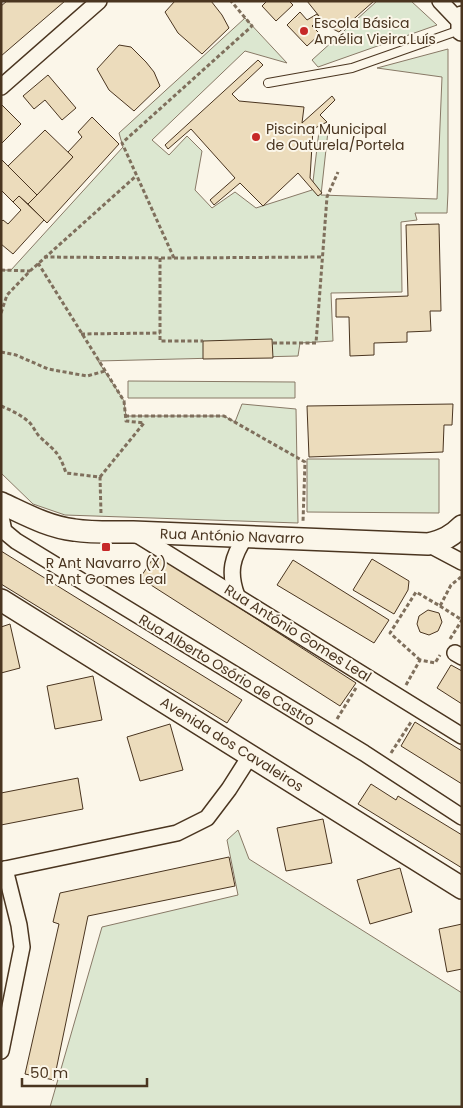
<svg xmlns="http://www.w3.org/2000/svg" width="463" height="1108" viewBox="0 0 463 1108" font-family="Poppins,sans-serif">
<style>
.green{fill:#dce7d0;stroke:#887966}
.building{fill:#ecdcbc;stroke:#4a3520}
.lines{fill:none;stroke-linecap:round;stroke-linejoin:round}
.lane-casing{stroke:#4a3520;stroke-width:10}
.street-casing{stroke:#4a3520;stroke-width:18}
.secondary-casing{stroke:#4a3520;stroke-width:24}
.path{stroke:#7f6f5c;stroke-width:3;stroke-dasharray:4 2.5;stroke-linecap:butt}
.lane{stroke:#fbf6e9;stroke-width:8}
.street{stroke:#fbf6e9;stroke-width:15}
.secondary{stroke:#fbf6e9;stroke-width:21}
.poi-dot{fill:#c62828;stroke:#fbf6e9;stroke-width:2}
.labels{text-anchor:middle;stroke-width:4;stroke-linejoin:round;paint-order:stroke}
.poi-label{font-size:14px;fill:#4a3520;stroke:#fbf6e9;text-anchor:start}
.street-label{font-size:14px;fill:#4a3520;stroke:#fbf6e9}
</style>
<rect width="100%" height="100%" fill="#fbf6e9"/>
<g class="green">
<polygon points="377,1 411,1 437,25 318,67 312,60"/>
<polygon points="245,18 287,63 245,51 152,140 169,155 187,136 202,151 195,190 212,208 235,192 256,208 312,190 319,131 328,131 321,195 437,199 442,77 377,68 448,49 448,192 447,213 415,213 417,220 401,222 402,292 331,293 333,341 300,343 298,356 98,361 124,401 126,416 224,416 235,422 242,404 296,409 298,523 65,515 33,504 1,473 1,270 11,270 123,147 119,133"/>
<polygon points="128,381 295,382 295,398 128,398"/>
<polygon points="307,459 439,459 439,513 307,512"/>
<polygon points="238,830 249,859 462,993 462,1107 50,1107 102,927 238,895 227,840"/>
</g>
<g class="building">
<polygon points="7,1 65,1 1,56 1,6"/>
<polygon points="175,1 211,1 222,15 229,28 202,54 178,33 165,12"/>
<polygon points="267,1 289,1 293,5 276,21 262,6"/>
<polygon points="307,1 374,1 339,32 327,26"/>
<polygon points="300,12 307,20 317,14 320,18 312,26 320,34 307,46 287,25"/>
<polygon points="119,45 131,47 146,62 154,72 160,86 134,111 109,90 97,69"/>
<polygon points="258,60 263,65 232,94 239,101 304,107 302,123 332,96 335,100 320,115 327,122 313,129 310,178 322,193 318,196 298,173 263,206 240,183 214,205 210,200 235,178 191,129 168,149 165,145"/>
<polygon points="48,75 76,108 62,120 45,100 34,109 23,96"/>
<polygon points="1,104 21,124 1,144"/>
<polygon points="92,117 119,144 47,223 28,204 73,157 68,152 82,137 78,132"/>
<polygon points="45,130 73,157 37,195 8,166"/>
<polygon points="1,159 37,195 28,204 19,196 13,202 1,190"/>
<polygon points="19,196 44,220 13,254 1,244 1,222 3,220 8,224 21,210 13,202"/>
<polygon points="439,224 441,311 430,311 431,331 407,332 407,342 374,343 374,355 350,356 349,317 336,317 336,299 408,296 406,225"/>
<polygon points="272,339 273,358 203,359 203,341"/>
<polygon points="453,404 452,425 444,425 443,452 309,457 307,406"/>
<polygon points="1,551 242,700 227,723 1,584"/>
<polygon points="156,554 356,683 340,706 140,578"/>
<polygon points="372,559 409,581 408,590 394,614 353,590"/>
<polygon points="293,560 389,620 374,643 277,585"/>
<polygon points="428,610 439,613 442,622 438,631 429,635 420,632 417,624 419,616"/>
<polygon points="10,624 20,668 1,673 1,627"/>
<polygon points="451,665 462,671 462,704 437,688"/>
<polygon points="93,676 102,720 55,729 47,686"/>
<polygon points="415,722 462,751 462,784 401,746"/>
<polygon points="170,724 183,770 140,781 127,737"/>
<polygon points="78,778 83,809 1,825 1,793"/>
<polygon points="371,784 396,800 398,796 462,835 462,868 358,804"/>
<polygon points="323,819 332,863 286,871 277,828"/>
<polygon points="229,857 235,886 88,916 54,1080 25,1074 59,924 53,922 60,893"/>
<polygon points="400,868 412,912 370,924 357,880"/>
<polygon points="462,924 462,969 447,972 439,929"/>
</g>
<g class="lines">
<defs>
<polyline id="lane" points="268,83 352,68 460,30"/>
<g id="street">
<polyline points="440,1 461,23"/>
<polyline points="1,87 99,1"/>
<polyline points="1,517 4,531 16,541 364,753 462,817"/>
<polyline points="136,534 462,736"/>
<polyline points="428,544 462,562"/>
<path d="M237,596c-9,-24 -5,-39 9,-60"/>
<polyline points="455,653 462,657"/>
<polyline points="1,870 177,833 207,818 229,789 250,756"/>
<polyline points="1,1051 22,947 19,925 5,869"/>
</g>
<g id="secondary">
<polyline points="462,17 462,30"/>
<path d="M1,503c24,11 47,24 73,27 20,3 39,2 59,2l295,12c15,-3 24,-8 34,-18"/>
<polyline points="1,600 462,888"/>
</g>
</defs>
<use href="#lane" class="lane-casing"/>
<use href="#street" class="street-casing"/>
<use href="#secondary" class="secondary-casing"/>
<g class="path">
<polyline points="44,257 174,258 122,143 252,26 231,1"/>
<polyline points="160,258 160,341 203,341"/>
<polyline points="174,258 323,257"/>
<polyline points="38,263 124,401 126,421 144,423 100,477"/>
<polyline points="1,270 30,271"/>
<polyline points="1,313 7,295 30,271 136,176"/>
<polyline points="81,334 160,333"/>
<polyline points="273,343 316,343 327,197 338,172"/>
<polyline points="1,352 16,355 48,369 87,376 105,371"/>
<path d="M1,406c10,4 20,9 28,16 5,5 7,12 12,16 15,14 18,14 25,35l34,4 1,37"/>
<polyline points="125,416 224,416 305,462 303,522"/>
<polyline points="440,606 462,620"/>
<polyline points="450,639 462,620"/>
<polyline points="420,660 390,633 416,592 440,606 451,585 461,577"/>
<polyline points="406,685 420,660 435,663 440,655"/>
<polyline points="337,719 356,688"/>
<polyline points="391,753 411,722"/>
</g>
<use href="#lane" class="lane"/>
<use href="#street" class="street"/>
<use href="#secondary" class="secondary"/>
</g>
<g class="poi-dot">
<circle cx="304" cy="31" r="5"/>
<circle cx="256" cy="137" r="5"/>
<rect x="101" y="542" width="10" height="10" rx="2.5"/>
</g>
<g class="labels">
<g class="poi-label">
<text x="314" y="28">Escola Básica<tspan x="314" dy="16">Amélia Vieira Luís</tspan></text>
<text x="266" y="134">Piscina Municipal<tspan x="266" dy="16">de Outurela/Portela</tspan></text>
<text x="106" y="568" text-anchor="middle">R Ant Navarro (X)<tspan x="106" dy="16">R Ant Gomes Leal</tspan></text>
</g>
<g class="street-label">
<text transform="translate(232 536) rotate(2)" y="5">Rua António Navarro</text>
<text transform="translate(298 633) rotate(32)" y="5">Rua António Gomes Leal</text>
<text transform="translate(227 670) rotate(31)" y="5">Rua Alberto Osório de Castro</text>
<text transform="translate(232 744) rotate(32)" y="5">Avenida dos Cavaleiros</text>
</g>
</g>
<rect width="463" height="1108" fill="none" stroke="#4a3520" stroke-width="5"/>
<path d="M22 1078v8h125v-8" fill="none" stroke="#4a3520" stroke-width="2.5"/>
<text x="30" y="1078" font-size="15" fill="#4a3520" stroke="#fbf6e9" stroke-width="4" paint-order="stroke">50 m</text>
</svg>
